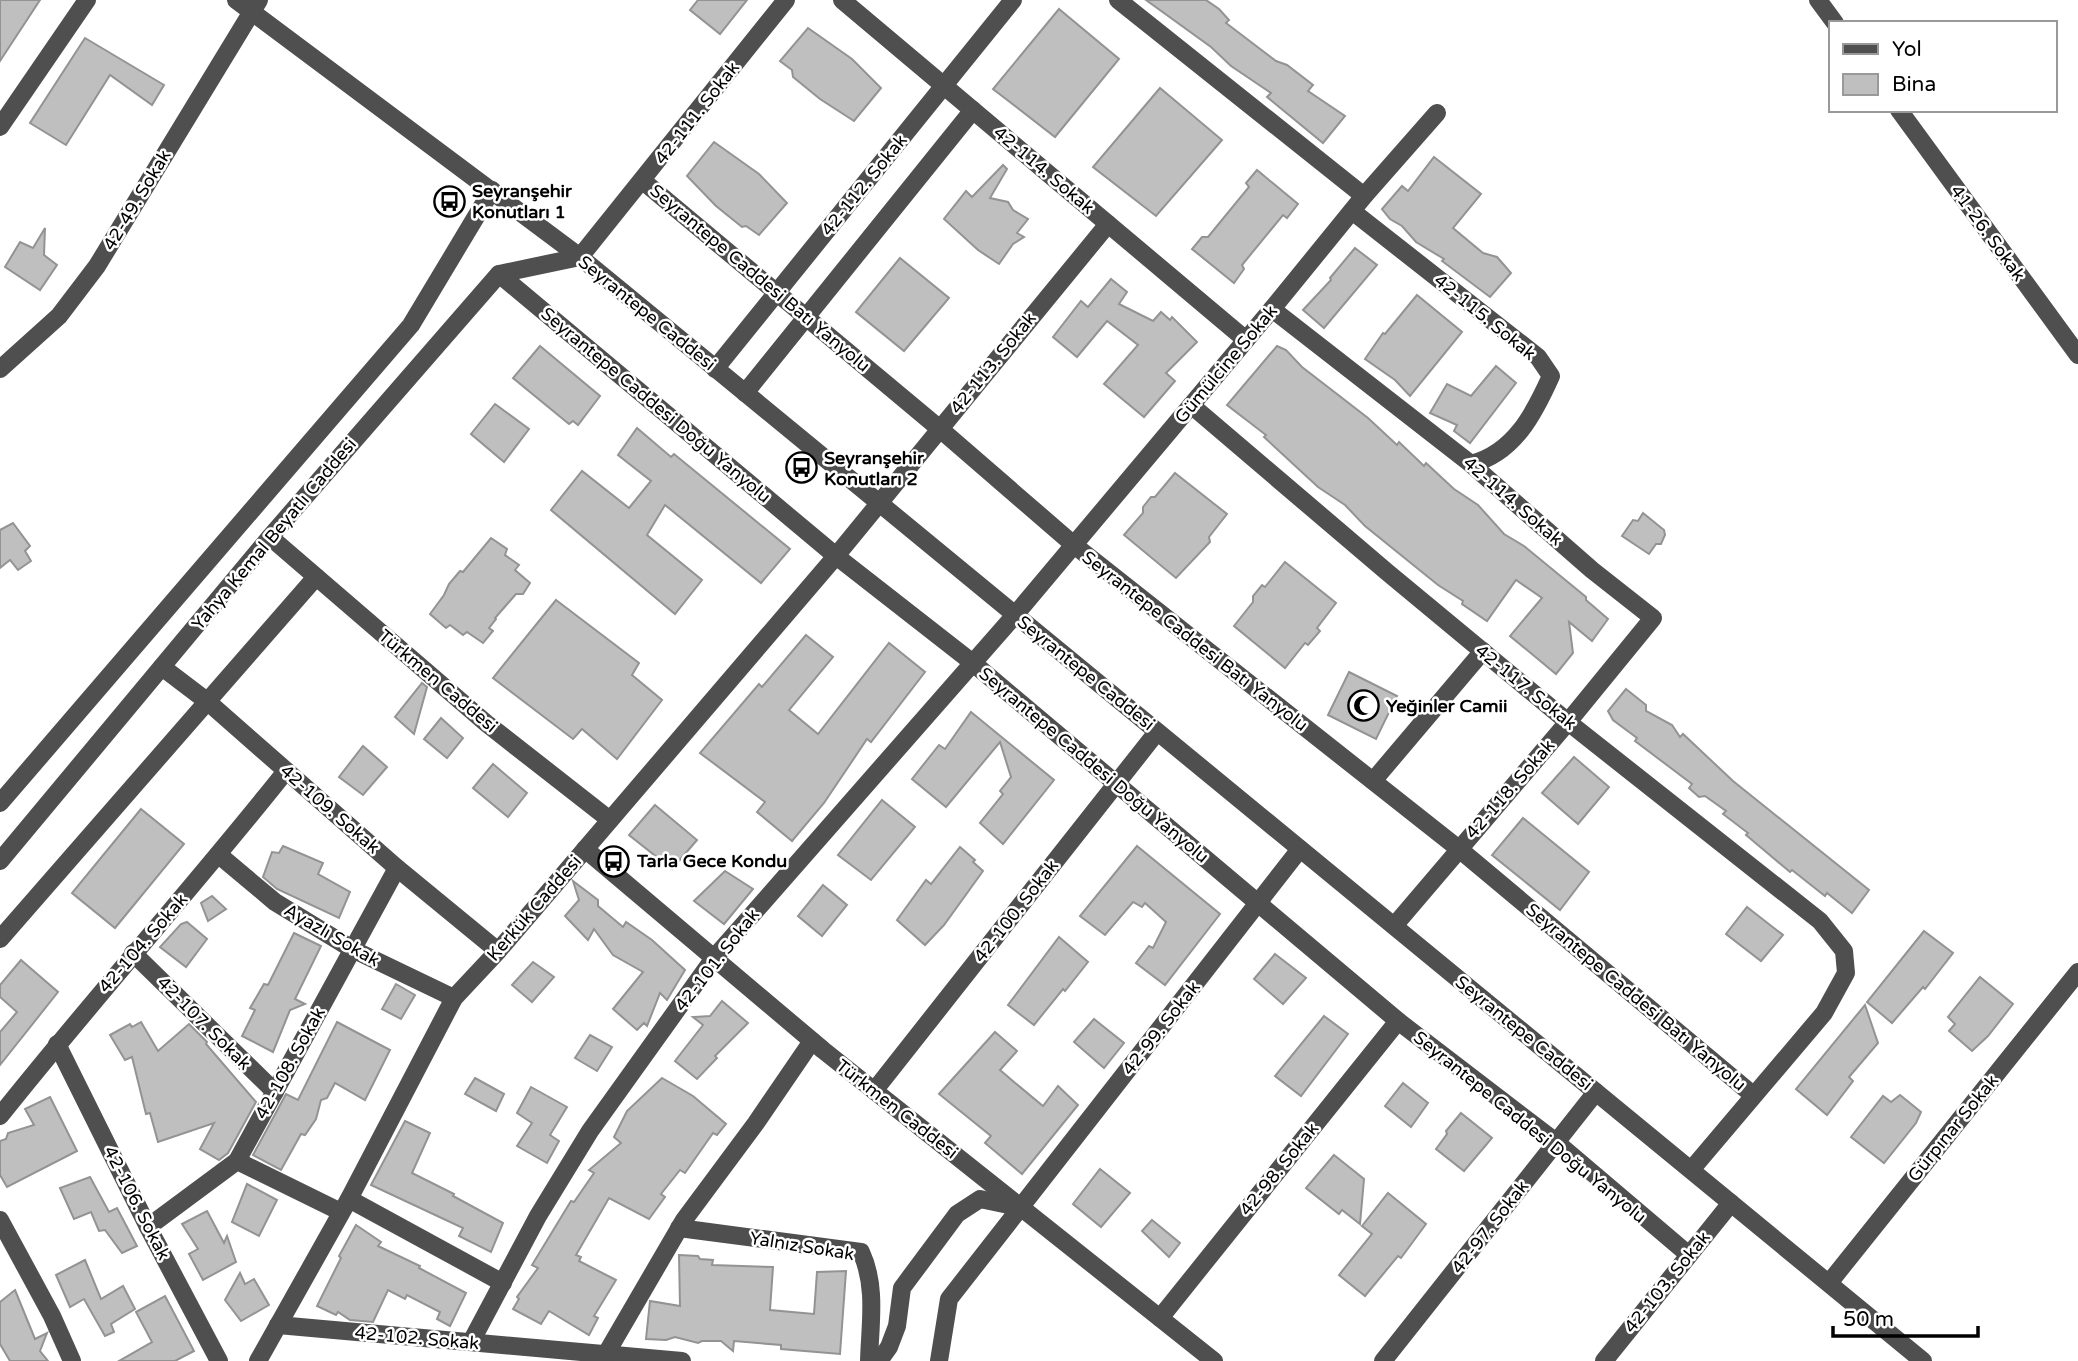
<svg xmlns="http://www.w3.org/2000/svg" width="2078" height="1361" viewBox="0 0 2078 1361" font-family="'Varela Round',sans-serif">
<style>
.building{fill:#bfbfbf;stroke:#939393;stroke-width:2}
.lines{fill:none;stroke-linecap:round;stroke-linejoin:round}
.minor{stroke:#4f4f4f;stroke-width:18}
.labels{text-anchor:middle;stroke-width:5;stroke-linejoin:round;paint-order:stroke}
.street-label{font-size:18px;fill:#000;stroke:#fff}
.poi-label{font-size:18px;font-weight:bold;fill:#000;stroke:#fff;text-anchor:start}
</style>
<rect width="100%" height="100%" fill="#fff"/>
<g class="building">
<polygon points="0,0 40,0 0,61"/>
<polygon points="698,0 747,0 720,34 690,10"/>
<polygon points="1146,0 1206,0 1219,9 1229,20 1226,23 1276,61 1287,65 1313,85 1308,91 1345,116 1323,143 1267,97 1271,93 1231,66 1211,47"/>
<polygon points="1059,9 1119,59 1055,137 993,89"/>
<polygon points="808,28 852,59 881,88 854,121 820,99 793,77 792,70 780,61"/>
<polygon points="85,38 164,85 152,105 110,75 66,145 30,123"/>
<polygon points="1160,88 1222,140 1156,216 1093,167"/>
<polygon points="714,142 759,174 787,203 759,235 746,226 742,227 716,206 687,176"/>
<polygon points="1434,157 1481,194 1453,228 1483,253 1497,257 1511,273 1490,297 1442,261 1444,259 1416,242 1402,226 1390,219 1382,209 1402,186 1408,191"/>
<polygon points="1003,165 1007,169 990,198 1008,202 1013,210 1028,219 1017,233 1024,237 1013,244 999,264 978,250 944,219 966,191 972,197"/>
<polygon points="1257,170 1298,204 1287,218 1283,215 1242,265 1244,269 1234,283 1192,249 1202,237 1208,237 1249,187 1246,183"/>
<polygon points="45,228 44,255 57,265 40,290 5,267 20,242 33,248"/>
<polygon points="1355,248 1377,265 1324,328 1303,310 1331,280 1330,278"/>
<polygon points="900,258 949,298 904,351 856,312"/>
<polygon points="1111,279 1127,292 1119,304 1153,321 1161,312 1170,320 1172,317 1197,342 1166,373 1175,381 1144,417 1104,384 1138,345 1107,321 1077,357 1053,337 1081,301 1088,307"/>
<polygon points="1417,295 1462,332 1410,396 1395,380 1365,359 1383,333 1385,334"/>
<polygon points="540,346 600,396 578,425 573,421 569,424 513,378"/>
<polygon points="1277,346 1286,350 1302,367 1368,418 1397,445 1399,442 1424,466 1426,463 1454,489 1478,505 1504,534 1524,546 1586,597 1586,600 1608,619 1592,641 1569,622 1573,653 1556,674 1510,636 1542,598 1516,580 1487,621 1462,604 1463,601 1438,585 1365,526 1345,505 1318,487 1264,437 1266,435 1227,405"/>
<polygon points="1496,366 1516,383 1470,443 1454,431 1457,425 1430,413 1447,384 1471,396"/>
<polygon points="495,404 529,429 504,462 471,434"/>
<polygon points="637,428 671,457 674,454 790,549 761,583 665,505 647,535 702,580 675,614 551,510 582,471 629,508 651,481 618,455"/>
<polygon points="1175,473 1227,514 1209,537 1210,542 1176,578 1124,535 1143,513 1143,507 1151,497 1155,497"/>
<polygon points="1643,513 1664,530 1665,535 1661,544 1656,544 1649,554 1622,536 1633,520 1638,521"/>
<polygon points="13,523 30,546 25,551 31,561 18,570 10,560 0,568 0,530"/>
<polygon points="491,538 507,549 505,555 519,565 515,570 530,583 523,594 516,594 495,618 496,619 489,628 493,631 483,643 467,632 463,635 450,625 446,628 430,614 444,595 449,584 460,571 463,572"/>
<polygon points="1285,562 1336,603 1317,628 1320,631 1308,645 1305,643 1285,668 1234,626 1253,602 1253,596 1262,585 1265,587"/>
<polygon points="556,600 639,663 632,675 662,700 617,759 582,729 573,739 493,678"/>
<polygon points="806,635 833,657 789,710 818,734 889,643 925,672 871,742 867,739 824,803 792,841 757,812 765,802 700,753 759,684 762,687"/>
<polygon points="1349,672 1397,696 1376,739 1328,715"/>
<polygon points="422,683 427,687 414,734 395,717"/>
<polygon points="1626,689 1646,705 1646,711 1672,725 1680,737 1683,734 1733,781 1869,890 1852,913 1827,893 1825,896 1792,870 1790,872 1746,835 1748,833 1723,814 1726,811 1705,796 1699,797 1689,788 1692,784 1635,741 1637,738 1613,720 1608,711"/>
<polygon points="971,712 1054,780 1003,844 980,823 1003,794 1000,791 1011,777 1000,742 946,807 912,779 939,745 945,749"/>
<polygon points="441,718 463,738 447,758 424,739"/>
<polygon points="363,746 387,767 363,795 339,777"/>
<polygon points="1574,757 1609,787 1578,824 1542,793"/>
<polygon points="493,764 527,793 508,817 473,788"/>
<polygon points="882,800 915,827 871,880 838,855"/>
<polygon points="655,805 697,840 672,869 629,835"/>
<polygon points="141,809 184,844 115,928 72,893"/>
<polygon points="1523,818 1589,872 1560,910 1492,855"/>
<polygon points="283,846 323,863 318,874 350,892 339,918 277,889 263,877 272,852 279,853"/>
<polygon points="1137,846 1220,914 1165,985 1136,963 1149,946 1153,948 1166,922 1145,903 1142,907 1133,902 1105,935 1080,916"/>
<polygon points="960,847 975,860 973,862 983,871 944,925 925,945 897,920 926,880 931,884"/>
<polygon points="725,871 753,889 724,924 694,901"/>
<polygon points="573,881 598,900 598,906 623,927 626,922 652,940 685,970 667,1000 660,993 647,1026 644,1023 637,1030 613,1009 643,972 613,955 594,929 588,940 565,916 579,900"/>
<polygon points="823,885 847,905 822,936 798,916"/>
<polygon points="212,896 226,909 208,921 201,903"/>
<polygon points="1747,907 1783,935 1761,961 1726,934"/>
<polygon points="187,922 207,939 186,967 160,947 181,924"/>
<polygon points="1924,931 1953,953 1925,989 1923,987 1892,1023 1867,1002"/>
<polygon points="294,933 321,946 295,999 305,1004 290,1010 273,1052 242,1036 255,1010 250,1008 264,984 268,985"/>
<polygon points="1059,937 1088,962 1065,991 1063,989 1034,1025 1008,1005"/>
<polygon points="1275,954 1306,978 1283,1004 1254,979"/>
<polygon points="21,960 58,992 0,1065 0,1032 17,1012 0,997 0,985"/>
<polygon points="533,962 554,977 532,1002 512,985"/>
<polygon points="1980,977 2013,1004 1988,1036 1972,1051 1949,1031 1955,1024 1948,1017"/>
<polygon points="396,984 415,995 401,1019 382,1009"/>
<polygon points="722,1001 748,1023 715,1056 717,1058 697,1079 675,1061 703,1025 693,1017 710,1016"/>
<polygon points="1865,1005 1878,1043 1849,1077 1853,1081 1827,1115 1796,1089"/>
<polygon points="1324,1016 1348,1034 1301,1096 1275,1076"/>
<polygon points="1094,1019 1124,1043 1104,1068 1074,1042"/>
<polygon points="141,1022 158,1051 189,1024 207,1042 206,1044 256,1102 228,1153 219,1160 200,1149 214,1123 158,1142 150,1113 146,1114 132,1057 125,1060 110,1035 130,1024 132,1027"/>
<polygon points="337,1022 390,1050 365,1100 335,1083 327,1098 321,1100 316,1119 305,1135 301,1134 281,1170 253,1155 286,1094 298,1100"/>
<polygon points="995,1032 1017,1051 1000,1070 1014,1082 1043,1106 1058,1086 1078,1105 1022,1174 985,1143 991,1136 939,1094"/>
<polygon points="590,1035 612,1047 597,1071 575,1058"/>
<polygon points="475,1078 504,1094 496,1111 465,1094"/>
<polygon points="662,1078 693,1096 726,1124 717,1135 713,1133 685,1173 680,1170 661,1194 665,1197 649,1219 609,1198 576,1255 581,1257 579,1261 616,1280 594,1316 598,1318 589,1335 549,1311 541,1324 513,1309 519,1299 517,1297 538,1268 532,1265 571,1201 574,1202 594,1173 589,1170 621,1143 614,1137 627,1111"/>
<polygon points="1403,1083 1428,1103 1411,1127 1385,1106"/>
<polygon points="531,1087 567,1107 550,1135 559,1141 547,1163 517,1146 532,1123 517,1113"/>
<polygon points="1900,1095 1921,1112 1916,1123 1884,1163 1851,1137 1883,1096 1891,1102"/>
<polygon points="50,1097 77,1151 7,1187 0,1175 0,1141 6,1139 8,1133 34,1125 25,1109"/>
<polygon points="1461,1113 1492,1138 1464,1171 1436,1149 1447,1134 1446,1131"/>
<polygon points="405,1121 430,1133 412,1173 454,1194 453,1196 503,1223 491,1252 459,1236 463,1228 371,1185"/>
<polygon points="1334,1155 1364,1179 1360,1224 1342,1210 1339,1214 1306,1188"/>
<polygon points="1100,1169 1130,1193 1101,1227 1073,1204"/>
<polygon points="90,1177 109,1212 117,1208 137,1246 122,1253 105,1230 99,1231 91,1212 74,1219 60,1188"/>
<polygon points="247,1184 277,1200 259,1236 232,1222"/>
<polygon points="1388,1193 1426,1224 1401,1258 1398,1256 1365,1296 1339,1275 1372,1234 1362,1226"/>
<polygon points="207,1211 224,1243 227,1236 236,1262 203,1280 189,1254 198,1249 182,1224"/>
<polygon points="1152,1220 1180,1243 1169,1257 1142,1231"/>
<polygon points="356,1225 381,1242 378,1246 420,1266 419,1268 466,1293 450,1326 437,1319 440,1312 407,1295 405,1299 388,1290 373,1322 350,1320 338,1312 336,1315 317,1306 341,1258 339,1256"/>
<polygon points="679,1255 698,1256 700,1259 713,1260 712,1265 773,1267 770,1310 814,1314 817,1272 846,1271 840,1354 781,1349 781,1345 734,1341 733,1351 721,1341 702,1341 698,1343 675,1337 666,1340 646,1339 650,1301 680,1306"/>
<polygon points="85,1260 101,1299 123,1286 135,1309 111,1324 114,1332 105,1336 84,1299 70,1307 56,1275"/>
<polygon points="240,1273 245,1284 254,1279 269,1305 241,1321 225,1300"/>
<polygon points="15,1290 35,1339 47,1333 40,1351 48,1361 10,1361 0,1344 0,1302"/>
<polygon points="165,1296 194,1351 175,1361 119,1361 152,1342 136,1312"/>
</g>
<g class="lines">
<g class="minor">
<polyline points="236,0 580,257 1923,1361"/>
<polyline points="842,0 1246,340"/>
<polyline points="1118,0 1364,196"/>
<polyline points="1818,0 1835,23"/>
<polyline points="1899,110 2078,355"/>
<polyline points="0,127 87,0"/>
<polyline points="643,181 940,429 1074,545 1459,849 1753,1095"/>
<path d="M1352,211l186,146 13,19c-17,38 -37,77 -80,88"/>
<polyline points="499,274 836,556 973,663 1398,1021 1556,1142 1689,1255"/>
<polyline points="1272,309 1471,464 1592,570 1653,618 1568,722 1394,926"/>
<polyline points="0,369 59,316 97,266 259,0"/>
<polyline points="715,369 1013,0"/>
<polyline points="745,393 973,110"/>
<polyline points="1191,405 1387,572 1568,722 1820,921 1844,951 1846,973 1824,1013 1691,1170"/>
<polyline points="270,537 486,723 610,820"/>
<polyline points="162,667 208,702 397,868 498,951"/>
<polyline points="1373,781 1483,651"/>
<polyline points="0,803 411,325 492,190"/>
<polyline points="585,849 823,1050 1214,1361"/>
<polyline points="219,855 275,902 352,949 454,998"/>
<polyline points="0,861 270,537 499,274 580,257 786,0"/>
<polyline points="0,939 316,577"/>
<polyline points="133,953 275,1092"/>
<polyline points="57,1044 148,1227 219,1361"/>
<polyline points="874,1091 1157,732"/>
<path d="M0,1116c93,-117 193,-228 286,-345"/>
<polyline points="237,1161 341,1212"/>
<polyline points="349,1199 503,1283"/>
<polyline points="0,1220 52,1316 72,1361"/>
<polyline points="148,1227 237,1161 397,868"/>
<path d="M679,1228l182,24c16,34 9,73 8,109"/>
<polyline points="1829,1283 2078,972"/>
<polyline points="1160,1318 1398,1021"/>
<polyline points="278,1325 682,1361"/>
<polyline points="471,1342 538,1216 590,1131 714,958 1015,615 1272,309 1364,196 1437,113"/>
<polyline points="606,1354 684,1220 756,1123 812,1041"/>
<polyline points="258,1361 349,1199 454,998 498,951 836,556 1108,224"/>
<polyline points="879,1361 889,1347 897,1326 902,1288 957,1214 980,1199 1018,1207"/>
<polyline points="939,1361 949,1299 1300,849"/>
<polyline points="1383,1361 1596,1092"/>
<polyline points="1604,1361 1731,1203"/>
</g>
</g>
<defs>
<symbol id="bus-ring" viewBox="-11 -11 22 22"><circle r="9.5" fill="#fff" stroke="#000" stroke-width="1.5"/><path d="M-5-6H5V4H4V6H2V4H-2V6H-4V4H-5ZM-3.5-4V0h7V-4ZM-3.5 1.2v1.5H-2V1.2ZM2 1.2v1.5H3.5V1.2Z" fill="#000"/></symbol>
<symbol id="mosque-ring" viewBox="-11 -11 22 22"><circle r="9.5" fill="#fff" stroke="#000" stroke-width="1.5"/><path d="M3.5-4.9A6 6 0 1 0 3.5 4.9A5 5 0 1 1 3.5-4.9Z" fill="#000"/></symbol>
</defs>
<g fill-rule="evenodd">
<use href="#bus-ring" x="432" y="184" width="35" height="35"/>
<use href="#bus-ring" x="784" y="450" width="35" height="35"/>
<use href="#mosque-ring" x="1346" y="688" width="35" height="35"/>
<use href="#bus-ring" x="596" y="844" width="35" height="35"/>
</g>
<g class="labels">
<g class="street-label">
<text transform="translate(697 113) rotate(-52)" y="6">42-111. Sokak</text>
<text transform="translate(1044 170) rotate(40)" y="6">42-114. Sokak</text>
<text transform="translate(864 185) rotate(-51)" y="6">42-112. Sokak</text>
<text transform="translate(137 200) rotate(-59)" y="6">42-49. Sokak</text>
<text transform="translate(1988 233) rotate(54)" y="6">41-26. Sokak</text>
<text transform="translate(760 278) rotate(40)" y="6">Seyrantepe Caddesi Batı Yanyolu</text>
<text transform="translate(647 313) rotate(39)" y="6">Seyrantepe Caddesi</text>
<text transform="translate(1485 317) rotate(39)" y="6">42-115. Sokak</text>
<text transform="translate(993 363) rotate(-51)" y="6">42-113. Sokak</text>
<text transform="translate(1226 364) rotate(-50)" y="6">Gümülcine Sokak</text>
<text transform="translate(656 405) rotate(40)" y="6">Seyrantepe Caddesi Doğu Yanyolu</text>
<text transform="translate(1513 501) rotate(41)" y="6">42-114. Sokak</text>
<text transform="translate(274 534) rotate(-50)" y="6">Yahya Kemal Beyatlı Caddesi</text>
<text transform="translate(1195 641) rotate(38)" y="6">Seyrantepe Caddesi Batı Yanyolu</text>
<text transform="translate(1086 673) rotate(39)" y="6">Seyrantepe Caddesi</text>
<text transform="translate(438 681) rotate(40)" y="6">Türkmen Caddesi</text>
<text transform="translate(1526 687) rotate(39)" y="6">42-117. Sokak</text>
<text transform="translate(1094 765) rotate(40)" y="6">Seyrantepe Caddesi Doğu Yanyolu</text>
<text transform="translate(1510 789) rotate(-49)" y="6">42-118. Sokak</text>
<text transform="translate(330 809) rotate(41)" y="6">42-109. Sokak</text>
<text transform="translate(534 908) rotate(-49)" y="6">Kerkük Caddesi</text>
<text transform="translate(1016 911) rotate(-52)" y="6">42-100. Sokak</text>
<text transform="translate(332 935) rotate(30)" y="6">Ayazlı Sokak</text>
<text transform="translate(143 943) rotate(-49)" y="6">42-104. Sokak</text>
<text transform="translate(717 960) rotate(-52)" y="6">42-101. Sokak</text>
<text transform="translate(1636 997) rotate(40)" y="6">Seyrantepe Caddesi Batı Yanyolu</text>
<text transform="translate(204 1023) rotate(45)" y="6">42-107. Sokak</text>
<text transform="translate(1161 1028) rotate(-52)" y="6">42-99. Sokak</text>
<text transform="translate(1524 1033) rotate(39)" y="6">Seyrantepe Caddesi</text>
<text transform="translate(290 1063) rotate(-61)" y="6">42-108. Sokak</text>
<text transform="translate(897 1109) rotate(38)" y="6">Türkmen Caddesi</text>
<text transform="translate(1530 1127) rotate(39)" y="6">Seyrantepe Caddesi Doğu Yanyolu</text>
<text transform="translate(1953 1128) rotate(-51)" y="6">Gürpınar Sokak</text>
<text transform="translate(1279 1169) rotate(-51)" y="6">42-98. Sokak</text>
<text transform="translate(137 1203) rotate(63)" y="6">42-106. Sokak</text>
<text transform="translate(1490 1227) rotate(-52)" y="6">42-97. Sokak</text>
<text transform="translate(802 1246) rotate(9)" y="6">Yalnız Sokak</text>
<text transform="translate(1667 1282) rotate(-51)" y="6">42-103. Sokak</text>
<text transform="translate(417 1338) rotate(5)" y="6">42-102. Sokak</text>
</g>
<g class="poi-label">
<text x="472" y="197">Seyranşehir<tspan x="472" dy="21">Konutları 1</tspan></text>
<text x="824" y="464">Seyranşehir<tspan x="824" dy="21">Konutları 2</tspan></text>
<text x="1386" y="712">Yeğinler Camii</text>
<text x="637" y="867">Tarla Gece Kondu</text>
</g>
</g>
<rect x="1829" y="21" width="228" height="91" fill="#ffffff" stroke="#999999" stroke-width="2"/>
<rect x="1843" y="44" width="35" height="10" fill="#4f4f4f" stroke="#999999" stroke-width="2"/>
<text x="1892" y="56" font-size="21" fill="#000000">Yol</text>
<rect x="1843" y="74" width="35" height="21" fill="#bfbfbf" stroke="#999999" stroke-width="2"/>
<text x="1892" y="91" font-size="21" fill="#000000">Bina</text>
<path d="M1833 1326v10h145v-10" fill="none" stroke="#000000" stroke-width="3.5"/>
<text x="1843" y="1326" font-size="21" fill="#000000" stroke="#ffffff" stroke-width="5" paint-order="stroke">50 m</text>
</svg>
